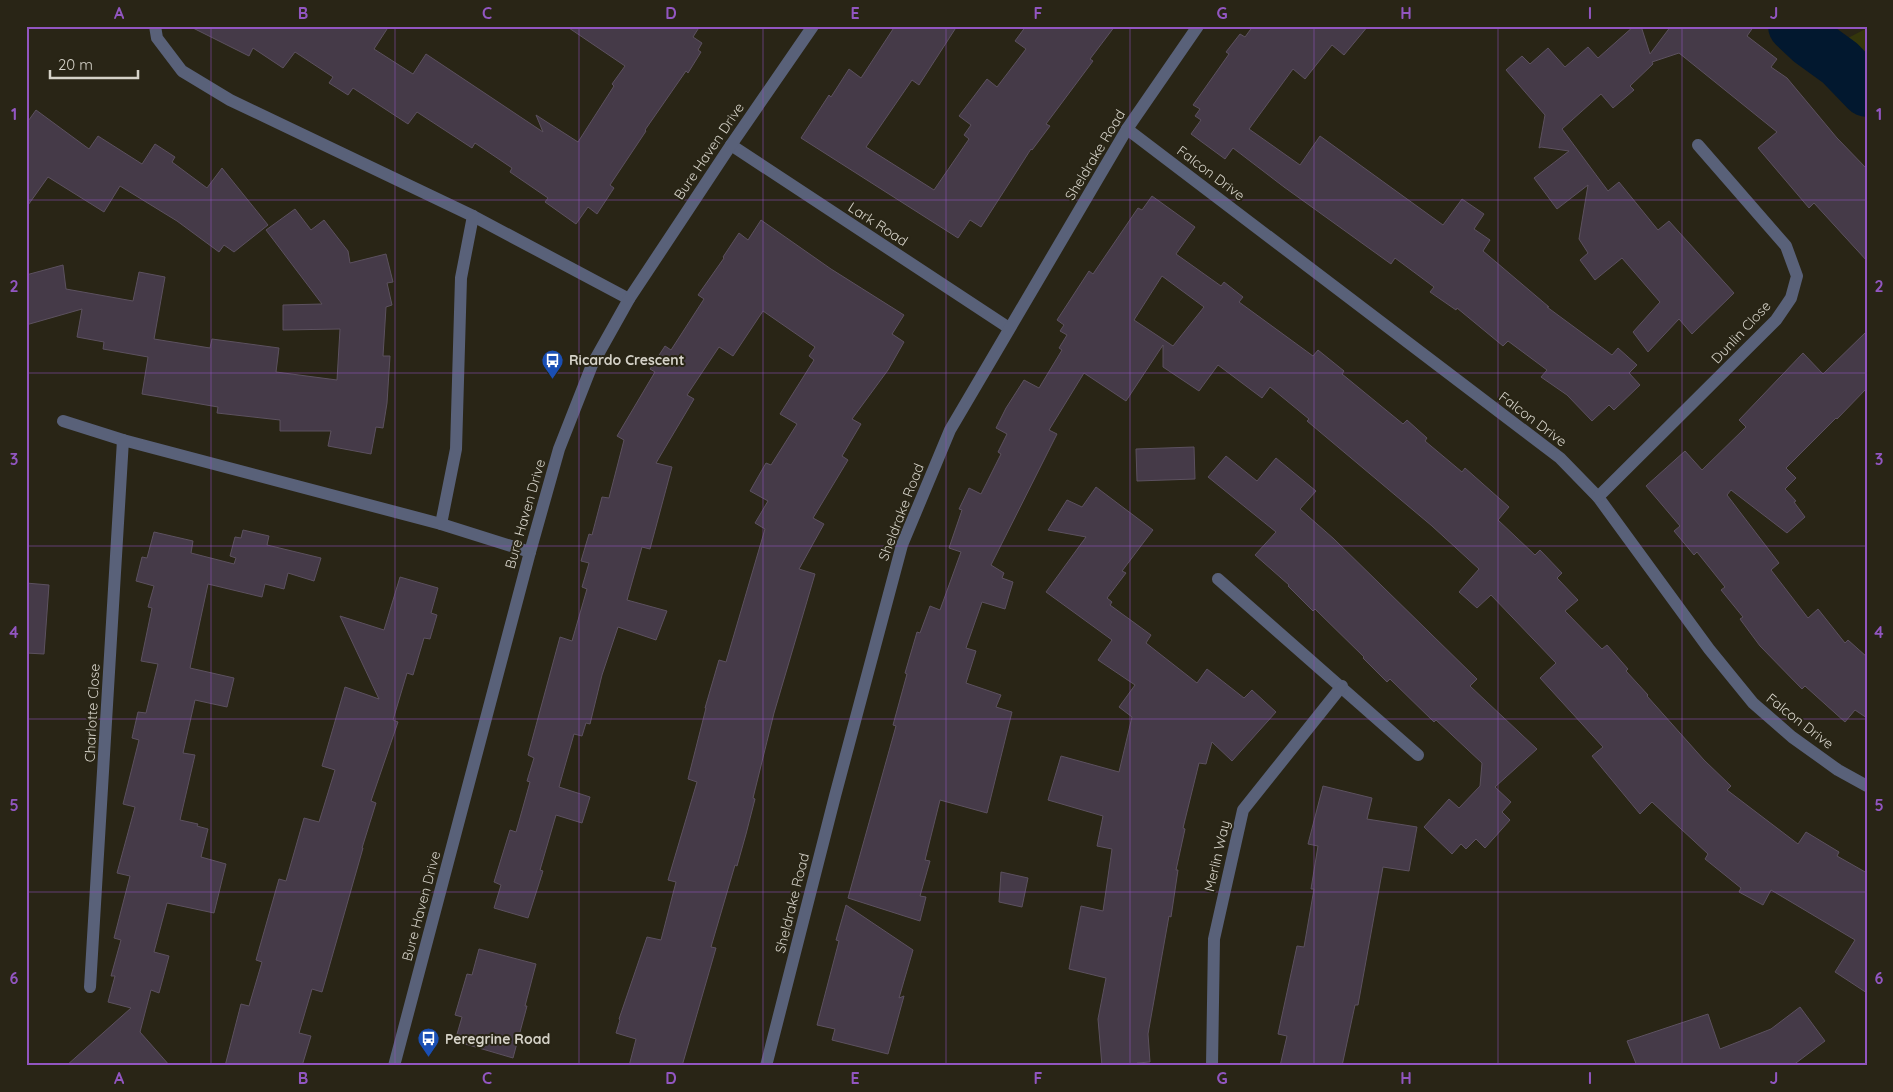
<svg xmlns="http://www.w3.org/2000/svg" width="1893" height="1092" viewBox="0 0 1893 1092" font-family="Quicksand,sans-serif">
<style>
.green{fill:#34360b}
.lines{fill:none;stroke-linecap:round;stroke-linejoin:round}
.river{stroke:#02182f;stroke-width:52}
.building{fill:#453a48;stroke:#5c515f;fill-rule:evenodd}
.minor{stroke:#596179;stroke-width:12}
.grid{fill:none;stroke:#9256c1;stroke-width:1;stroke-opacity:0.55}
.labels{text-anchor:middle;stroke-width:4;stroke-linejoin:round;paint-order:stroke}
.street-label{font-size:14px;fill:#d5d2c8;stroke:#292516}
.poi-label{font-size:14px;font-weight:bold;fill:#d5d2c8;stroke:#292516;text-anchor:start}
.neatline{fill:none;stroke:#9256c1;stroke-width:2}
.grid-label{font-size:16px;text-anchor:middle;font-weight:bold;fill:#9256c1}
</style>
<rect width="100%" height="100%" fill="#292516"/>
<polygon class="green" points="1867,28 1867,113 1830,67 1835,45"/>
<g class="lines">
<polyline class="river" points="1794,26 1811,42 1840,63 1867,91"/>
</g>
<g class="building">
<polygon points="189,26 389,26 374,49 413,74 426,54 543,132 536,115 578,142 614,86 612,84 625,66 566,26 700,26 693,37 702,43 698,50 701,52 688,73 686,71 645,130 646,131 610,185 614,188 597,214 588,207 576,224 545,202 548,198 510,172 512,168 475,143 472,148 417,112 408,124 353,88 348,95 329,83 333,77 295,52 283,68 253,48 249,56"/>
<polygon points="895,26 957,26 919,85 912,80 866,147 934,190 969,139 964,135 971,125 959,116 987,79 997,87 1026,49 1015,41 1026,26 1115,26 1090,59 1093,61 1046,124 1050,126 1032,150 1031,149 981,227 970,220 958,238 801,138 829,95 831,97 849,69 861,78"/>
<polygon points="1253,26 1368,26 1344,55 1332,45 1305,79 1293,69 1249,129 1300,165 1320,136 1443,225 1462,199 1484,214 1474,229 1490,240 1483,251 1549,307 1547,307 1612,355 1618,348 1637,365 1629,373 1640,385 1614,410 1609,405 1592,421 1567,395 1541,377 1547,370 1508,341 1503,346 1457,308 1456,310 1430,292 1434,287 1395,258 1391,264 1284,187 1233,148 1225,159 1191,134 1201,120 1195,116 1200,109 1193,105 1229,54 1226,52 1240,34 1245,37"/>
<polygon points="1634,26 1641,26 1650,54 1671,26 1754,26 1747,36 1777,59 1771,67 1787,78 1837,138 1867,169 1867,261 1814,203 1809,208 1758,148 1777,132 1679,53 1652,62 1653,64 1630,86 1634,90 1613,108 1601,94 1562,129 1608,191 1619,182 1658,230 1669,221 1734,293 1692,334 1679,319 1648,352 1633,332 1660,302 1622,258 1595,280 1580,260 1588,253 1579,239 1588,185 1557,209 1534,178 1569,151 1541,147 1539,148 1545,115 1506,70 1522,56 1530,64 1548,48 1565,67 1588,47 1598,58"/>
<polygon points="36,110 89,149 98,136 142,164 155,144 175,157 172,162 207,188 222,168 268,225 234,252 224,245 219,252 177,221 120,186 104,212 48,177 26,208 26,124"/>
<path d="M1152,196l43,31 -19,27 45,32 3,-4 19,15 -4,5 74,54 5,-6 26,21 -2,3 61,50 4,-4 20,18 -2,3 37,31 3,-4 44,39 -11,13 37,35 5,-5 22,23 -5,5 21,22 -13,11 37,38 5,-4 21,24 -2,2 22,24 -1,1 57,64 27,26 -4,4 71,54 8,-12 33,20 -2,4 30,17v120l-32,-21 20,-32 -84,-50 -8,15 -24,-13 2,-4 -36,-29 3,-5 -56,-52 -12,12 -48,-58 11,-9 -63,-69 16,-15 -65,-68 -14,13 -18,-16 20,-23 -47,-43 -125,-105 2,-2 -39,-32 -8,11 -44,-33 -19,26 -36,-24v-22l-37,56 -42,-28 -35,57 8,4 -66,131 13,8 -2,5 11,4 -8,27 -23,-7 -16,46 10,3 -10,32 35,12 -5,12 16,5 -25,101 -47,-13 -15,60 5,1 -10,35 6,1 -6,24 -72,-23 48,-172 -3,-1 14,-51 -2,-1 12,-41 3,1 10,-27 10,4 21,-58 -12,-4 13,-38 -3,-1 10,-21 12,6 20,-40 -3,-2 9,-18 -11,-6 10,-20 18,-28 15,8 23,-38 -3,-2 8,-13 -7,-4 4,-6 -7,-5 32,-49 4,3 45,-66 4,2zM1162,276l42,31 -31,39 -39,-26z"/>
<polygon points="295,209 311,230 324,220 348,251 350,263 386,254 393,282 387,283 392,305 386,307 383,356 390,356 387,403 383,428 376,427 371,454 328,446 331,431 280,431 280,420 217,413 218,407 142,394 148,357 103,349 104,342 77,337 82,309 26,325 26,275 63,265 66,289 133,301 139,272 165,277 154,339 210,348 212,339 279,348 276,372 337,380 340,329 283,330 283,305 322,304 266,230"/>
<polygon points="761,220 831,269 904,315 892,334 904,342 888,370 852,419 861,424 842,456 848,460 813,518 824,524 799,569 815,574 774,713 753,798 755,799 746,834 737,866 735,865 711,947 716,948 682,1066 629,1066 636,1039 616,1033 620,1020 619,1019 647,937 661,940 676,882 668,880 697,782 688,779 706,708 705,708 719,660 726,662 765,529 755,523 768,501 750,491 766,463 771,465 797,424 780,414 814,360 809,356 815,347 763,311 733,356 719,347 687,395 694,399 656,463 672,467 650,549 642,547 627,600 667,611 656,640 618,627 602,675 590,724 586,723 582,736 574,734 559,787 590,797 582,823 556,815 540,870 543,871 528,918 494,908 501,885 494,882 510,830 516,832 530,782 527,781 534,758 528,755 560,637 572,641 587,589 582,587 589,563 581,561 589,534 592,535 602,497 609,498 624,440 617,436 655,372 650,369 665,346 671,350 704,299 698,295 724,258 723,257 739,233 748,240"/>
<polygon points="1867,331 1867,388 1837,419 1836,418 1786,468 1796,478 1785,489 1796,501 1794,502 1805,517 1787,533 1731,490 1727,495 1779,563 1771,570 1808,618 1818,609 1845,643 1848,640 1867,657 1867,718 1855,710 1845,722 1805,686 1802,689 1760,646 1740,619 1743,617 1721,590 1725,587 1697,552 1694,555 1674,531 1680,526 1646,486 1685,451 1702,470 1746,427 1739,420 1803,353 1823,374"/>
<polygon points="1194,447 1195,479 1137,481 1136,449"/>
<polygon points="1226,456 1257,481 1276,458 1316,491 1300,509 1334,539 1477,679 1470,686 1537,749 1495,787 1511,802 1502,812 1510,820 1485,848 1476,839 1466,849 1461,844 1452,854 1424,827 1449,799 1459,808 1480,786 1482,763 1436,720 1434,722 1390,679 1387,682 1363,658 1364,657 1315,609 1313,611 1288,586 1289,585 1255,555 1276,532 1208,477"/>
<polygon points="1096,487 1153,530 1122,571 1126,573 1107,598 1112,602 1110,605 1151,635 1146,643 1197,683 1207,669 1244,698 1252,690 1276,712 1232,761 1212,742 1206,764 1199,763 1183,828 1185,829 1176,870 1178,870 1171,917 1169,916 1148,1034 1150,1062 1137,1063 1137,1066 1102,1066 1098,1019 1106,978 1069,969 1081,906 1103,911 1112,849 1097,846 1103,816 1048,800 1061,756 1119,772 1132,717 1119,707 1135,685 1098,660 1112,640 1046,592 1086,537 1048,530 1067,500 1082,507"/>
<polygon points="243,530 269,536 267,545 321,558 314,581 288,573 284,589 265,584 262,597 208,584 190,668 234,678 227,707 195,700 183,753 195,755 180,820 198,824 197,826 208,829 201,857 226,864 214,913 167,903 154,952 169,956 159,993 151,990 140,1032 170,1066 66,1066 131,1008 108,1002 115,976 111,976 121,940 114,938 130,876 117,873 135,807 123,804 139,740 132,738 138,712 146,713 158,664 141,661 152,608 148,607 154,586 136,581 142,557 147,558 154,532 193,541 191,553 234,564 236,558 230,556 235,537 241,538"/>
<polygon points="400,577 438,588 431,613 437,615 430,639 424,638 413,675 407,673 393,720 398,722 371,801 376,803 362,848 363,848 322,992 312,989 299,1033 311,1036 302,1066 225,1066 241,1004 249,1006 262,962 256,960 279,879 286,881 304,818 319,822 335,770 322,766 345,687 379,699 340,616 384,630"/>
<polygon points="26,583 49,585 44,654 26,653"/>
<polygon points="1323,786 1372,798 1367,819 1417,827 1409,871 1383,867 1358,1005 1355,1005 1342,1066 1280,1066 1287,1036 1278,1034 1297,946 1304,947 1314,889 1311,889 1318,846 1308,844"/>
<polygon points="1001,872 1028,878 1022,907 999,902"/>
<polygon points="846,905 913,950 899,998 904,996 888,1054 832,1040 835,1029 817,1025 839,941 836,940"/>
<polygon points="479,949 536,964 525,1006 527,1006 513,1058 455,1041 462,1017 455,1015 467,974 472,975"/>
<polygon points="1800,1007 1825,1041 1792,1066 1637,1066 1627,1041 1708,1014 1720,1049 1771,1029"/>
</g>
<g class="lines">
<g class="minor">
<polyline points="155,26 157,38 182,71 230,100 473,216 629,299"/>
<polyline points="1127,129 1560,458 1598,497 1709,649 1753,703 1792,737 1838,770 1867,786"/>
<polyline points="731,145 1009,328"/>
<polyline points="63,421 123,440"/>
<polyline points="1598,497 1776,320 1791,298 1797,276 1786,246 1698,145"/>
<polyline points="441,524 456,449 461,278 473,216"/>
<polyline points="1218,579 1418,755"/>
<polyline points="90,987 123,440 441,524 530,552"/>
<polyline points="394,1066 530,552 559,449 592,365 629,299 731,145 813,26"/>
<polyline points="766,1066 835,796 902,545 950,430 1127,129 1198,26"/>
<polyline points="1212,1066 1214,939 1243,810 1342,686"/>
</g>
</g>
<path class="grid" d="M211,26v1040M395,26v1040M579,26v1040M763,26v1040M946,26v1040M1130,26v1040M1314,26v1040M1498,26v1040M1682,26v1040M26,200h1841M26,373h1841M26,546h1841M26,719h1841M26,892h1841"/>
<defs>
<symbol id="bus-pin" viewBox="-11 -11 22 30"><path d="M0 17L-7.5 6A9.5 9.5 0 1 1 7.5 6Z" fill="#1a4fb4" stroke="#292516"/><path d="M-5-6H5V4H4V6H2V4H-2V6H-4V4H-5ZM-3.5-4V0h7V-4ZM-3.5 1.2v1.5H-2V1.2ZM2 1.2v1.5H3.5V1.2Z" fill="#fff"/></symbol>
</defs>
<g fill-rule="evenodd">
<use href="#bus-pin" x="540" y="348" width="25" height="34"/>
<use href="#bus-pin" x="416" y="1026" width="25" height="34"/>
</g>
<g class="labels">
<g class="street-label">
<text transform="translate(709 151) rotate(-56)" y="5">Bure Haven Drive</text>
<text transform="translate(1095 155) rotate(-59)" y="5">Sheldrake Road</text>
<text transform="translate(1211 173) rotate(37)" y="5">Falcon Drive</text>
<text transform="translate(878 224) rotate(33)" y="5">Lark Road</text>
<text transform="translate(1741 332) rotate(-47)" y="5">Dunlin Close</text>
<text transform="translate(1533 419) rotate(37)" y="5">Falcon Drive</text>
<text transform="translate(901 512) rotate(-69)" y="5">Sheldrake Road</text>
<text transform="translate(525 514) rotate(-74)" y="5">Bure Haven Drive</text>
<text transform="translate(92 713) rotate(-87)" y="5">Charlotte Close</text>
<text transform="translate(1800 721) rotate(38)" y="5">Falcon Drive</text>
<text transform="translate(1217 856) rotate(-77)" y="5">Merlin Way</text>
<text transform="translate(792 903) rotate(-76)" y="5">Sheldrake Road</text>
<text transform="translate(421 906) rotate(-75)" y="5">Bure Haven Drive</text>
</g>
<g class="poi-label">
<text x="569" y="365">Ricardo Crescent</text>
<text x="445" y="1044">Peregrine Road</text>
</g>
</g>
<rect width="1893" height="1092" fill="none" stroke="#292516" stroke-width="55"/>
<path d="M50 70v8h88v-8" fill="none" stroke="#d5d2c8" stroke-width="2.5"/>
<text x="58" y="70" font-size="15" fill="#d5d2c8" stroke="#292516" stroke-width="4" paint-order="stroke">20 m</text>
<rect x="28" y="28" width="1838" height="1036" class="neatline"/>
<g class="grid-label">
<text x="119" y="19">A</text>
<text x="303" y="19">B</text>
<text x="487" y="19">C</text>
<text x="671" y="19">D</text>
<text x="855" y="19">E</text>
<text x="1038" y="19">F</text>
<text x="1222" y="19">G</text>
<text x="1406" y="19">H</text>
<text x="1590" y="19">I</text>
<text x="1774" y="19">J</text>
<text x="14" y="120">1</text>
<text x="1879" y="120">1</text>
<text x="14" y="292">2</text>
<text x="1879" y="292">2</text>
<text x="14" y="465">3</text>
<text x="1879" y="465">3</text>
<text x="14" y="638">4</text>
<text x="1879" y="638">4</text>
<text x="14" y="811">5</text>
<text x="1879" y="811">5</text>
<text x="14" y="984">6</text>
<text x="1879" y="984">6</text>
<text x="119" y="1084">A</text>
<text x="303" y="1084">B</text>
<text x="487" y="1084">C</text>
<text x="671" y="1084">D</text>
<text x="855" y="1084">E</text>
<text x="1038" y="1084">F</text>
<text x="1222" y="1084">G</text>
<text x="1406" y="1084">H</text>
<text x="1590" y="1084">I</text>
<text x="1774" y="1084">J</text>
</g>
</svg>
